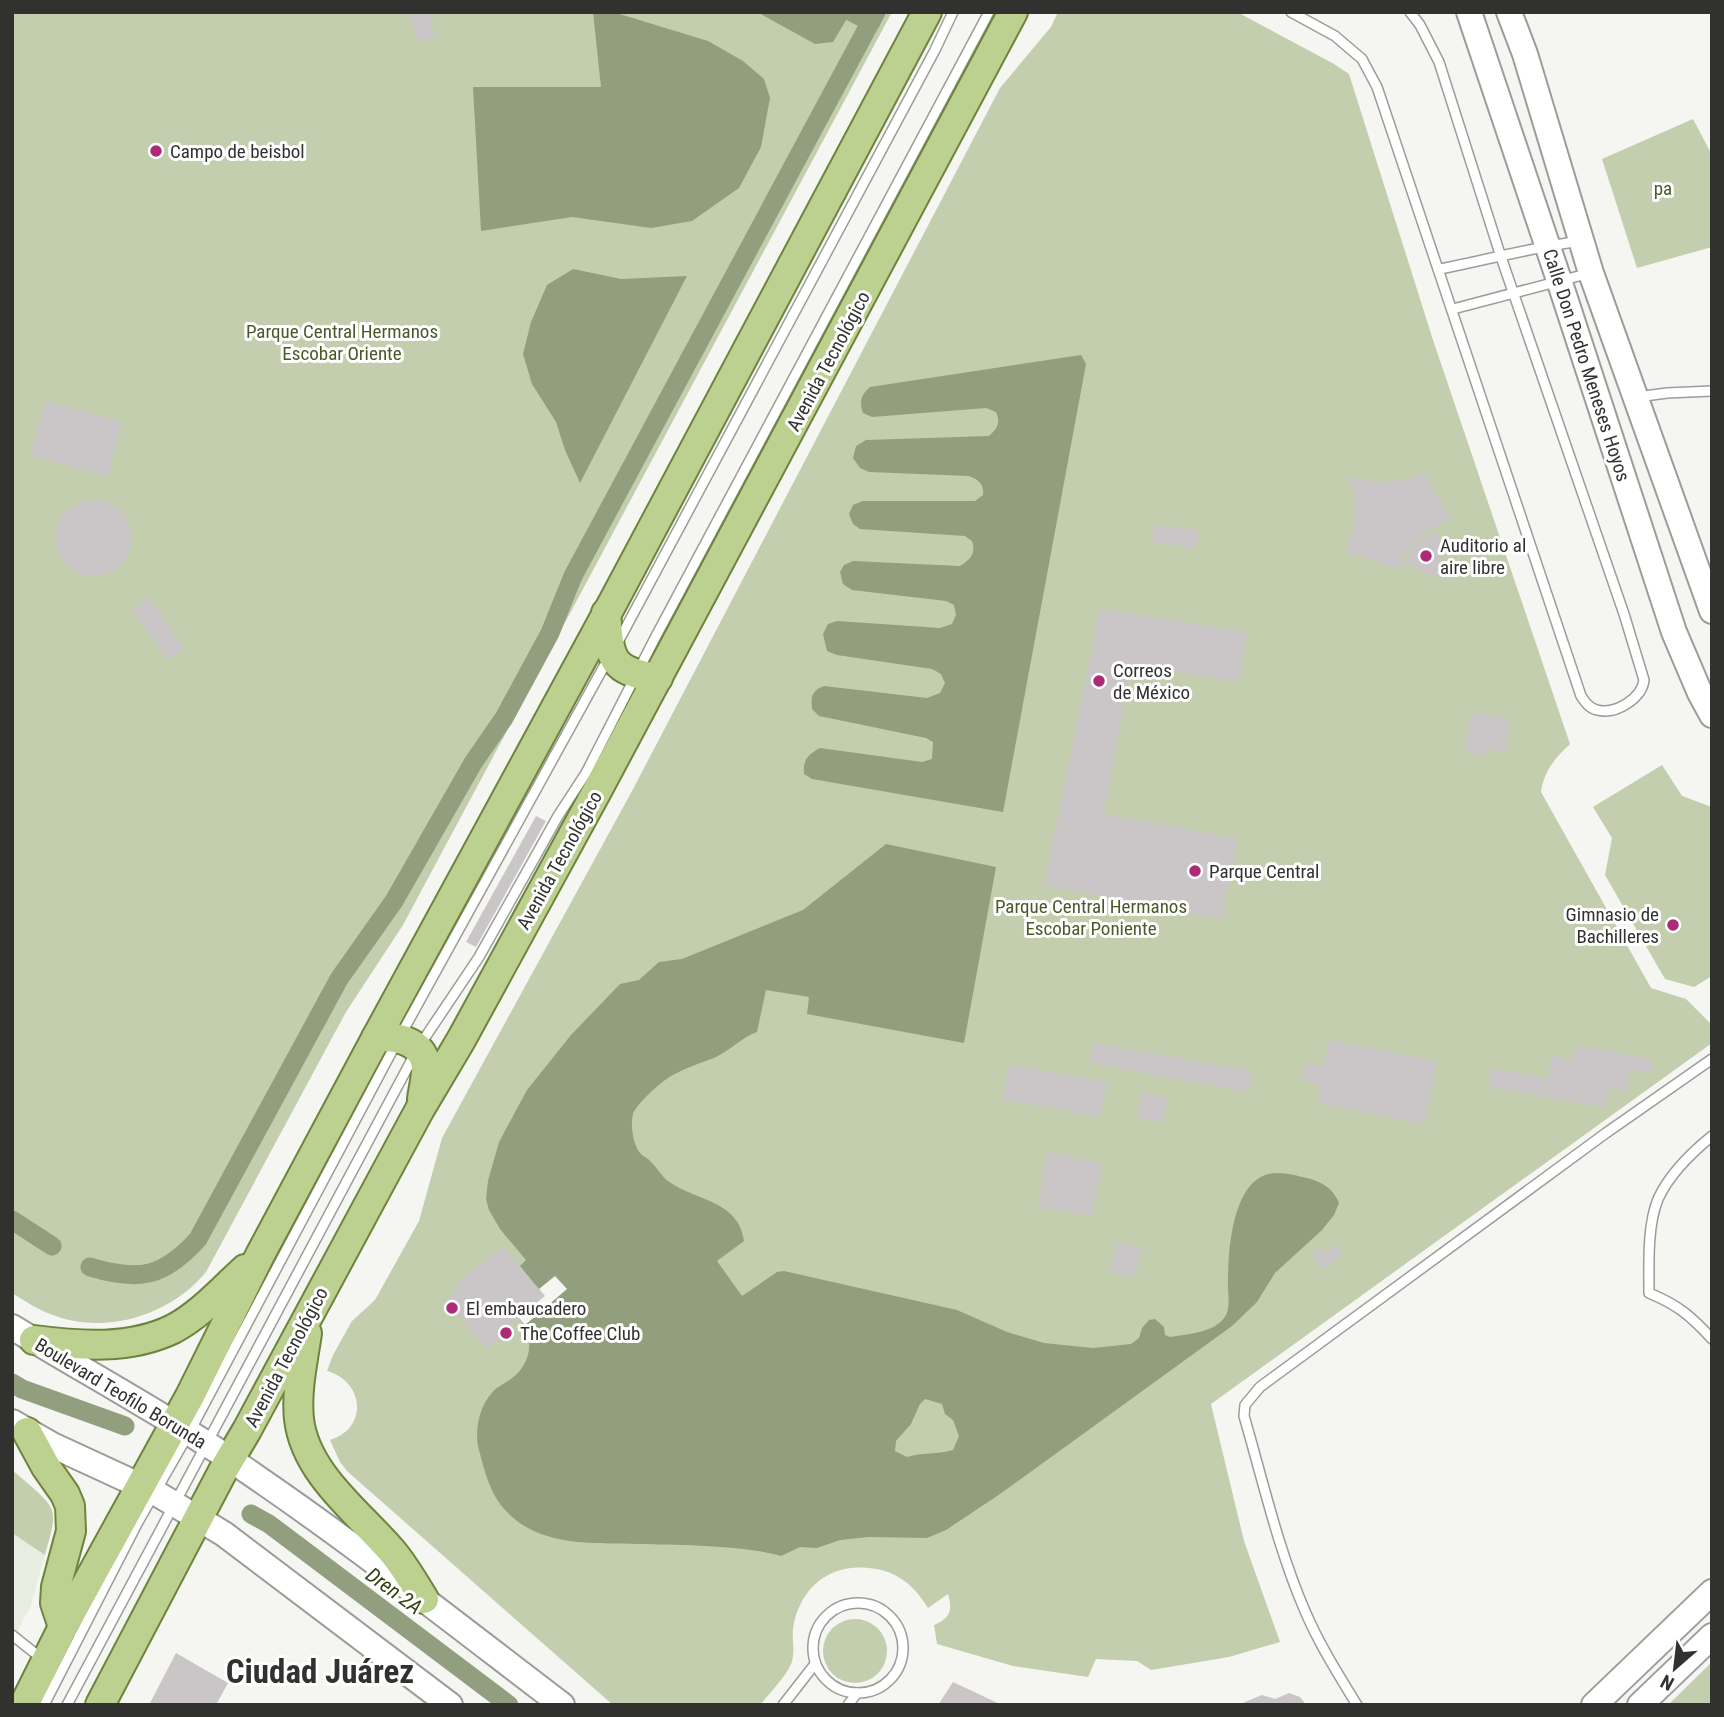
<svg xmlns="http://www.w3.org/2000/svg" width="1724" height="1717" viewBox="0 0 1724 1717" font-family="'Roboto Condensed',sans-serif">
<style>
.built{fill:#e8ede2}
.green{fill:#c2ceae}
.water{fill:#929f7f;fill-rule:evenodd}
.pier{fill:#f5f6f2}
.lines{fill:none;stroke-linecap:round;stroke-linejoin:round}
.canal{stroke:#929f7f;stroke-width:19}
.building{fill:#cac5c7}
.lane-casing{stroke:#9c9d9a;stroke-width:12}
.secondary-casing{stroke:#9c9d9a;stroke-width:28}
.primary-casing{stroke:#6e843e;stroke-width:32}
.lane{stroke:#fff;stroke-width:9}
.secondary{stroke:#fff;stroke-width:24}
.primary{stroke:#bcd08f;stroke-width:28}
.poi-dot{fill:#ad2b76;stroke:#fff;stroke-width:2.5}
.labels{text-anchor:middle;stroke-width:6;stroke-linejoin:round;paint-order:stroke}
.poi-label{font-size:19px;fill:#313130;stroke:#fff;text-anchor:start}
.park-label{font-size:19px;fill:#495a28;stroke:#fff}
.street-label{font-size:19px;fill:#313130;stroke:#fff}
.water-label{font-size:21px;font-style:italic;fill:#34430f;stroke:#fff}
.town-label{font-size:33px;font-weight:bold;fill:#313130;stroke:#fff}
</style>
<rect width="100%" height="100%" fill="#f5f6f2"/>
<polygon class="built" points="12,1533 45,1555 30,1608 23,1619 12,1647"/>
<g class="green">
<path d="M12,12h880l-489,913 -57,87 -140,260c-37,45 -105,65 -161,40 -11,-5 -22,-12 -33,-19z"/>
<path d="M1058,12h179l97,52 15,10 84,266 137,404c-15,14 -26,27 -29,48l110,196 35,11 26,26v18l-501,361 33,137 36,101 -51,15 -78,13 -14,-9 -41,-2 -8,18 -75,-11 -76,-22 -3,-19c16,-7 19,-14 14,-31l-20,14c-14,-23 -32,-38 -60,-40 -40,-4 -69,21 -75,61 -1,10 2,22 -1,32 -2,11 -24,34 -32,44h-147l-265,-233 -8,-10 -10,-22c39,-12 34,-59 -3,-69l6,-16 19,-34 23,-21 44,-79 23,-83 190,-347 368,-703 51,-61z"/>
<polygon points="1693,119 1712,155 1712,247 1637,268 1602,159"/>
<polygon points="1662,765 1682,796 1712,807 1712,976 1694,987 1665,979 1605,875 1612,838 1593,807"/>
<path d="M12,1470c10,9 36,28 40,40 4,13 -4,32 -7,45l-33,-22z"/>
<circle cx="855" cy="1651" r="32"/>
<polygon points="1712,1662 1712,1705 1668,1705"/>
</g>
<g class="water">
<polygon points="593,12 613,12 708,41 743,61 764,79 770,98 761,147 739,188 692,221 651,228 572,217 481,231 473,87 601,87"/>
<polygon points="757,12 851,12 833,42 815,44"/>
<polygon points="573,269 621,279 687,276 580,483 565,450 556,422 532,384 523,354 531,322 547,285"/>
<path d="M1081,355l5,9 -83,448 -191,-33 -8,-5c-1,-14 3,-19 16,-26l102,14 10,-3 1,-17 -7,-4 -107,-22 -7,-7c-1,-12 -1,-18 12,-23l103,12 13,-5 5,-10 -4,-9 -9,-5 -95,-14 -10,-4 -4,-17 5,-10 9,-3 103,7 12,-4 4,-9 -2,-10 -8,-4 -94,-11 -9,-6 -3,-12 4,-7 9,-4 107,5c11,-7 16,-12 12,-25l-7,-5 -105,-7 -7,-5 -4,-10 4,-9 10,-4h112l8,-6c1,-11 -4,-15 -14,-19l-100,-4 -9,-4 -7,-10 3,-12 10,-6 123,-4c8,-7 12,-13 7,-24l-10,-4 -114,9 -9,-4c-4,-12 -2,-18 7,-26z"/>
<path d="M886,844l110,23 -32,176 -157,-29 2,-17 -43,-7 -9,42c-15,5 -26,18 -41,25 -15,6 -31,11 -45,19 -9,5 -35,28 -38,38 -3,11 0,33 9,41 2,2 6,3 8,6 7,6 11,15 18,20 27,20 71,19 76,60l-27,20 25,35 35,-24 7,-1 173,39 50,22 37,11 49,5 38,-4 8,-6 3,-10 7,-8 6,-1 9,8 1,8 5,2c17,-3 43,-4 54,-19 8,-11 3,-25 4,-37 0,-29 4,-94 37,-106 13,-5 29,0 42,3 15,4 26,10 32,25l-5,12 -12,15 -47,43 -18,29 -25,24 -232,168 -54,36 -19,8 -59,-1 -28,3 -23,8 -17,-1 -19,9c-39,-11 -101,-11 -143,-12 -44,-1 -98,3 -131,-32 -17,-17 -22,-40 -28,-62 -5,-17 0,-43 12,-56 5,-7 14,-10 21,-16 20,-15 23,-41 7,-60l25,-22 -24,-30 6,-6 -26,-31 -11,-19 -3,-11 2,-18 11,-39 28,-52 44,-55 49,-51 19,-4 20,-18 23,-3 121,-49zM925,1399l17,5 3,10 8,6 6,16 -6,14c-16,5 -31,2 -46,7l-12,-6 1,-10 15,-17 9,-20z"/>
</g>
<polygon class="pier" points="555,1276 567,1289 525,1325 519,1318 544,1296 539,1289"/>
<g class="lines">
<g class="canal">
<polyline points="852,12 871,22"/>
<polyline points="12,1220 52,1246"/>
<path d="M90,1267c49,15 74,10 108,-28l141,-260 55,-78 79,-138 31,-45 46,-85 23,-57 303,-564"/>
<polyline points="12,1383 22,1389 125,1426"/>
<polyline points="251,1514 269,1524 509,1705"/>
</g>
</g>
<g class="building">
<polygon points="410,12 429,12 435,37 417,41"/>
<polygon points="45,401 122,422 108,476 31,455"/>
<polygon points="1427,473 1432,488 1451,519 1426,531 1409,549 1398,570 1364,557 1346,554 1353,532 1356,501 1349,476 1380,483 1402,480"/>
<circle cx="94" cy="538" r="38"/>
<polygon points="1155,524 1199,531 1195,549 1152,541"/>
<polygon points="1438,531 1447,575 1443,580 1404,564 1412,549 1424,537"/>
<polygon points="149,598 184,648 168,660 132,610"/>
<polygon points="1100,609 1247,632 1238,682 1131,664 1104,814 1237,839 1222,919 1044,885"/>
<polygon points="1471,712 1510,719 1505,752 1486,749 1485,756 1464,752"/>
<polygon points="536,816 546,821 476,947 466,942"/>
<polygon points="1329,1040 1437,1061 1425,1124 1318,1103 1321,1085 1302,1081 1306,1063 1324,1066"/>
<polygon points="1094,1043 1252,1071 1249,1092 1090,1063"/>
<polygon points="1576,1045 1653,1060 1650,1074 1630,1070 1627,1091 1609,1088 1606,1108 1489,1087 1492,1068 1548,1079 1552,1056 1571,1060"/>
<polygon points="1009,1065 1107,1082 1100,1117 1003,1099"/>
<polygon points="1142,1092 1168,1098 1163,1123 1137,1117"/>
<polygon points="1047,1152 1102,1163 1092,1216 1038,1207"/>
<polygon points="1116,1243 1141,1248 1135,1277 1110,1272"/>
<polygon points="1337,1244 1342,1255 1322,1270 1312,1253 1317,1248 1321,1253"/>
<polygon points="503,1247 545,1296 498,1334 501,1338 487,1349 446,1300 460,1287 457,1283"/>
<polygon points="176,1653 228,1683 216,1705 149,1705"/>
<polygon points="953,1682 1002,1705 938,1705"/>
<polygon points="1289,1693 1300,1697 1306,1705 1238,1705 1262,1695 1275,1699"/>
</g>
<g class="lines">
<defs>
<g id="lane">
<path d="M1291,12l44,24 27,23 15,28 204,609c4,6 8,12 16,14 19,5 45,-12 47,-30l-20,-66 -123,-357 -62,-195 -19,-37 -10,-13"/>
<path d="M1440,269c47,-9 93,-22 141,-28"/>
<polyline points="1453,309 1590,273"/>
<polyline points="1637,397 1667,393 1712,391"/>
<polyline points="617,644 935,50 953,12"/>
<path d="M1712,1136c-21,17 -43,39 -54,63 -11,27 -9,66 -9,94 29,12 42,23 63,46"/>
<circle cx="858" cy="1648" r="45"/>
<polyline points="12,1635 41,1658"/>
<polyline points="44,1705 138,1522 189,1433 399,1038 608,659"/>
<polyline points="67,1705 418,1048 479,957 558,816 586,773 655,638 989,12"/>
<polyline points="783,1705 815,1664"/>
<polyline points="848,1705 857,1693"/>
<path d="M1357,1705c-19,-31 -38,-61 -52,-94 -27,-62 -42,-130 -61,-195l1,-11 15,-18 346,-254 106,-74"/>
</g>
<g id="secondary">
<polyline points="1469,12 1560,283 1674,632 1700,693 1712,715"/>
<polyline points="1509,12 1525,54 1591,273 1712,611"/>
<path d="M12,1327c82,50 166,95 244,150 105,72 205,151 306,228"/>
<polyline points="12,1422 52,1445 156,1493 224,1534 450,1705"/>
<polyline points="1594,1705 1712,1592"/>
<polyline points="1640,1705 1712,1636"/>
</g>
<g id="primary">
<path d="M606,613c4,45 3,58 52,65"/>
<path d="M376,1038c22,-3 51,5 50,32 0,10 -3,20 -4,29"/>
<path d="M307,1333c-4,28 -11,58 -8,86 6,54 59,93 92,131 13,15 23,33 33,49"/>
<path d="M34,1340c46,6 96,10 139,-11 27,-14 50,-40 72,-60"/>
<polyline points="27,1432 46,1467 65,1494 70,1506 71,1531 56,1587 55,1603 63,1627"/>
<polyline points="24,1705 63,1627 190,1396 260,1255 376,1038 612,604 927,12"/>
<polyline points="100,1705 224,1469 247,1430 420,1109 461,1040 597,791 1013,12"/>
</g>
</defs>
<use href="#lane" class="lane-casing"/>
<use href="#secondary" class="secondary-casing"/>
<use href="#primary" class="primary-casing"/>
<use href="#lane" class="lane"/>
<use href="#secondary" class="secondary"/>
<use href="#primary" class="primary"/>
</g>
<g class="poi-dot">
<circle cx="156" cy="151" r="7"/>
<circle cx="1426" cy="556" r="7"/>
<circle cx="1099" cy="681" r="7"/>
<circle cx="1195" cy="871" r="7"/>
<circle cx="1673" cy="925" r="7"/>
<circle cx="452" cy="1308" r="7"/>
<circle cx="506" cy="1333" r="7"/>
</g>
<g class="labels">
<g class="poi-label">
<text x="170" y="158">Campo de beisbol</text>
<text x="1440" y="552">Auditorio al<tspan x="1440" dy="22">aire libre</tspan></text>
<text x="1113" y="677">Correos<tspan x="1113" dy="22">de México</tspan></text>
<text x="1209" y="878">Parque Central</text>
<text x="1659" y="921" text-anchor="end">Gimnasio de<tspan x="1659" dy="22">Bachilleres</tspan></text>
<text x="466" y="1315">El embaucadero</text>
<text x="520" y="1340">The Coffee Club</text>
</g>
<g class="park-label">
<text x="1663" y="195">pa</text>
<text x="342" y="338">Parque Central Hermanos<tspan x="342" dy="22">Escobar Oriente</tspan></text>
<text x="1091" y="913">Parque Central Hermanos<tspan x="1091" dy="22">Escobar Poniente</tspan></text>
</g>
<g class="street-label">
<text transform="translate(828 361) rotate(-62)" y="7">Avenida Tecnológico</text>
<text transform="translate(1587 365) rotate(72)" y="7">Calle Don Pedro Meneses Hoyos</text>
<text transform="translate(559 860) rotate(-61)" y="7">Avenida Tecnológico</text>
<text transform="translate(286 1357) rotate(-62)" y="7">Avenida Tecnológico</text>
<text transform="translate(121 1393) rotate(31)" y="7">Boulevard Teofilo Borunda</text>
</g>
<g class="water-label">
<text transform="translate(394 1591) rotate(36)" y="7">Dren 2A</text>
</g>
<g class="town-label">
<text x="320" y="1683">Ciudad Juárez</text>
</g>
</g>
<rect width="1724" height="1717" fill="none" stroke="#313130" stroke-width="28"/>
<g transform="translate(1675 1668) rotate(208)" stroke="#ffffff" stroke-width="5" paint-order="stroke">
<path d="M0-5L12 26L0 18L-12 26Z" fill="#313130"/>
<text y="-10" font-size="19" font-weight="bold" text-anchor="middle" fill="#313130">N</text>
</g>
</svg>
